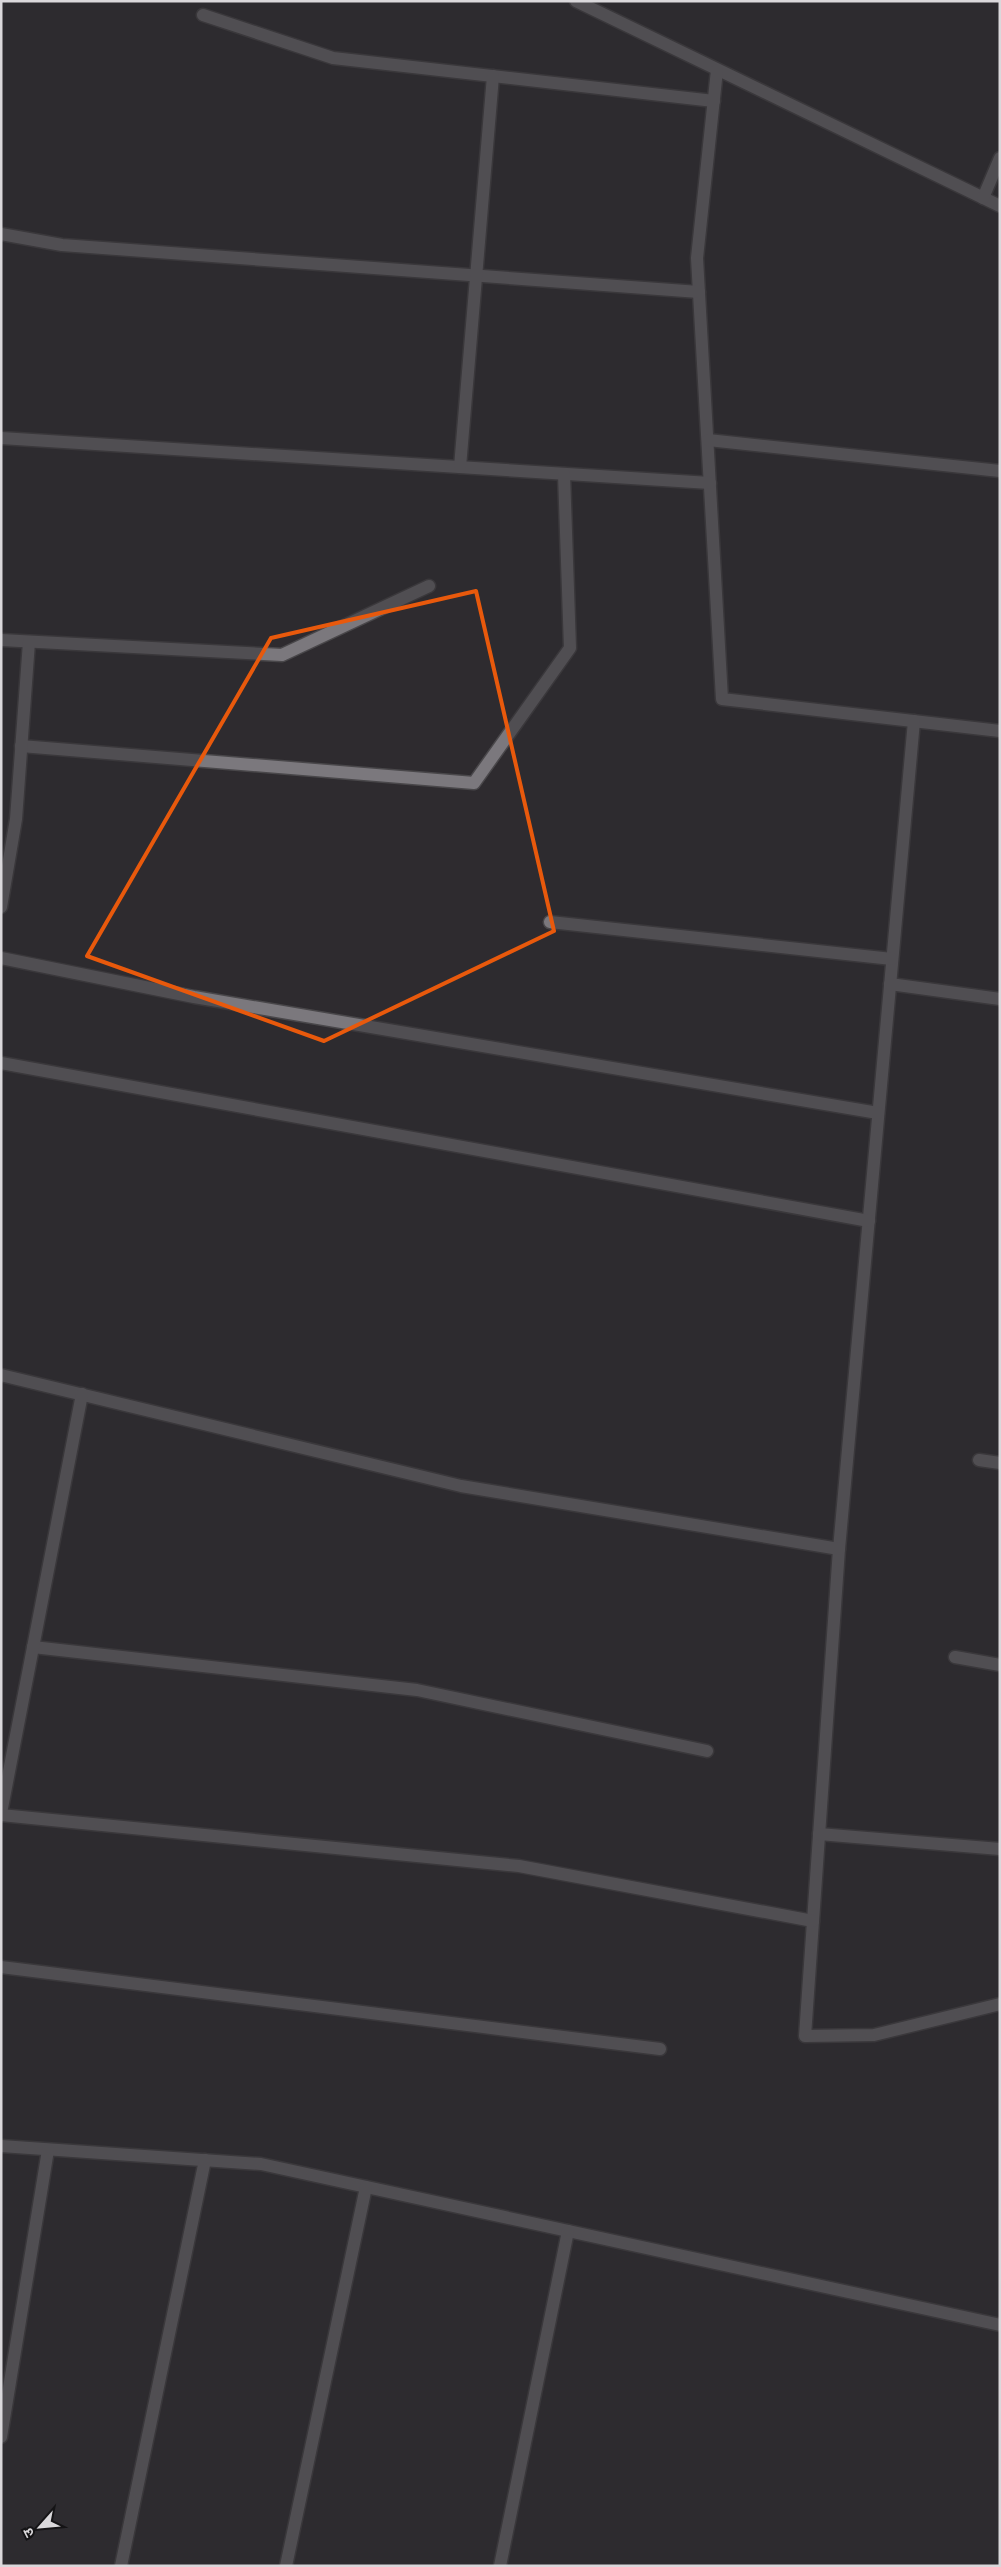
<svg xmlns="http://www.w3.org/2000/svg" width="1001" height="2567" viewBox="0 0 1001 2567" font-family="'Source Sans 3','Noto Sans Devanagari',sans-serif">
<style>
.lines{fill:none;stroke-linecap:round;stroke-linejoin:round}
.minor-casing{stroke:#49474a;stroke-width:15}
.minor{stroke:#7b787d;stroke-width:12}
.marked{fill:none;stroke:#e8590c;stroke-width:4;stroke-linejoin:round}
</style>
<rect width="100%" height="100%" fill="#2e2b2f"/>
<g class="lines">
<defs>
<g id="minor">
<polyline points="576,1 1000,206"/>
<polyline points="203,15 333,58 714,101"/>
<polyline points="717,70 697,258 722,699 1000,731"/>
<polyline points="983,198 1000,158"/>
<polyline points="1,234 62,245 699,292"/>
<polyline points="1,438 710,483"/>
<polyline points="708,440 1000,471"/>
<polyline points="460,467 493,76"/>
<polyline points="1,640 282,655 429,586"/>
<polyline points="914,721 839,1549 805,2036 874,2035 1000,2004"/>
<polyline points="21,746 474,783 570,648 564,474"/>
<polyline points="1,907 16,819 29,642"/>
<polyline points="550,922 892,959"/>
<polyline points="1,958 194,997 878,1113"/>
<polyline points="890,984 1000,999"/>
<polyline points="1,1063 869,1221"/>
<polyline points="1,1375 461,1486 839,1549"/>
<polyline points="979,1460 1000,1463"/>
<polyline points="33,1647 417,1690 707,1751"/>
<polyline points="955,1657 1000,1665"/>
<polyline points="1,1813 82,1394"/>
<polyline points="1,1815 519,1866 813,1921"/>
<polyline points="819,1834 1000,1849"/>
<polyline points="1,1967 660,2049"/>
<polyline points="1,2146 261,2164 1000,2325"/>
<polyline points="1,2437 48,2150"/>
<polyline points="121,2566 205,2160"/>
<polyline points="286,2566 366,2187"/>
<polyline points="500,2566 568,2231"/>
</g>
</defs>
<use href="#minor" class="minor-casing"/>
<use href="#minor" class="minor"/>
</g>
<path d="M0 0H1001V2567H0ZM476,591l78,340 -230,110 -237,-85 184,-318z" fill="#2e2b2f" fill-opacity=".55" fill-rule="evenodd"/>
<path class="marked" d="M476,591l78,340 -230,110 -237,-85 184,-318z"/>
<rect width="1001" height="2567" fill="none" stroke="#dad8db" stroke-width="5"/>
<g transform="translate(40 2527) rotate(243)" stroke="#151416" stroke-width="4" paint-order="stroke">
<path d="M0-4L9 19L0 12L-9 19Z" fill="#dad8db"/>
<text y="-8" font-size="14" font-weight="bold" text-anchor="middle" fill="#dad8db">उ</text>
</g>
</svg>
